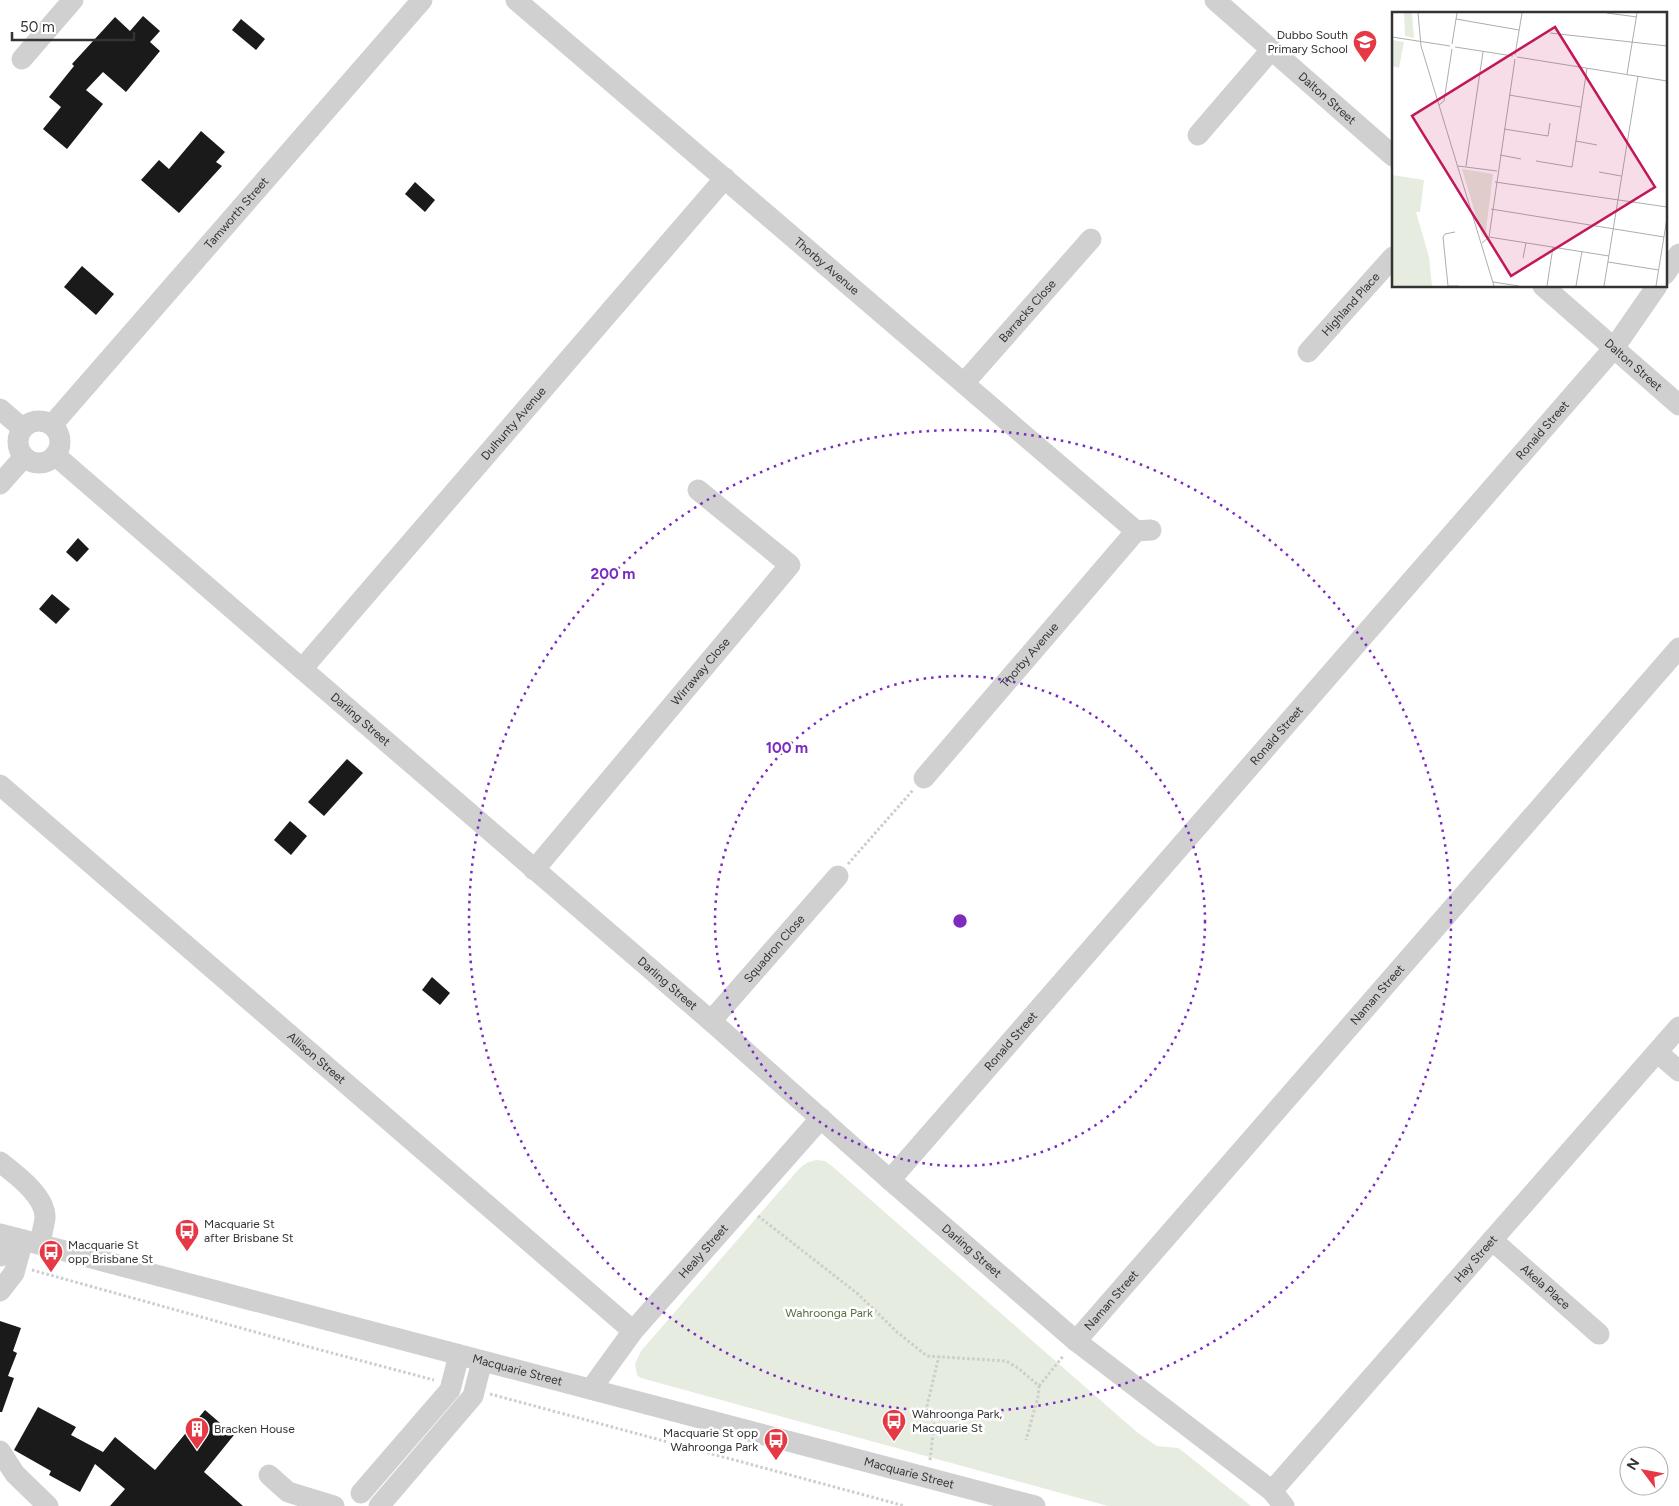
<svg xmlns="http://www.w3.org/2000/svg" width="1679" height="1506" viewBox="0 0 1679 1506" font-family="Figtree,sans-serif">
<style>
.green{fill:#e6ecdf}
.building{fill:#1a1a1a}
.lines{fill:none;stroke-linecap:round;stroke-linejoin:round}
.path{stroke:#cdcdcd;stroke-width:3;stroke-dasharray:2.5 2.5;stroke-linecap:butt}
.minor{stroke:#d0d0d0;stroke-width:21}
.ring{fill:none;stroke:#7b2cbf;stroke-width:2.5;stroke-dasharray:2.5 5}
.labels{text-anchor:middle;stroke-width:5;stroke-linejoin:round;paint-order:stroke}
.poi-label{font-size:12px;fill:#333;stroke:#fff;text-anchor:start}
.street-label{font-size:12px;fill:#333;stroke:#fff}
.park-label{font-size:12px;fill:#56703f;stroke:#fff}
.inset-road{fill:none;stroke:#adadad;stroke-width:1}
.view{fill:#c2185b;fill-opacity:0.15;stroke:#c2185b;stroke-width:2.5}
.inset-edge{fill:none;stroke:#333;stroke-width:2.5}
.centre{fill:#7b2cbf;stroke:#fff;stroke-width:2.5}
.ring-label{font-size:15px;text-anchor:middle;font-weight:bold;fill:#7b2cbf;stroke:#fff;stroke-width:5;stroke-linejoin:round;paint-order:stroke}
</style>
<rect width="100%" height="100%" fill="#fff"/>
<path class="green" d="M817,1160l8,1 8,6 305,266 19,13 21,2 7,5 66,53h-143l-467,-128 -4,-3 -2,-11 6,-13 157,-181c6,-6 11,-9 19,-10z"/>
<g class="building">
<polygon points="143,16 160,31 150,42 160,51 126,92 103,72 86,90 103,104 67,149 43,129 61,107 49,97 74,66 72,64 115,17 130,31"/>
<polygon points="241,19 265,39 256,50 232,30"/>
<polygon points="201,131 225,152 216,162 222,166 179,213 141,180 159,160 169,169"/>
<polygon points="415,182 435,200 425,212 405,194"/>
<polygon points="82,266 114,294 96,315 64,287"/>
<polygon points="78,538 89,549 77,562 66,552"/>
<polygon points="52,594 70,609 56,624 39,609"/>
<polygon points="347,759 363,773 324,816 308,802"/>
<polygon points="290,821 307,836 291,855 274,840"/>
<polygon points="432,977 450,993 440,1005 422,990"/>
<polygon points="0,1321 21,1328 13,1351 17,1353 8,1376 14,1378 2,1412 0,1412"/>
<polygon points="38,1407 76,1427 71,1435 103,1452 115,1437 155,1470 205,1410 234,1435 204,1472 243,1506 110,1506 125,1489 95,1464 80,1492 49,1475 51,1471 14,1450"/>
</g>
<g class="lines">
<g class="path">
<polyline points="848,864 913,790"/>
<polyline points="758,1216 858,1294 897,1332 927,1356 1006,1361 1018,1368 1039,1386 1038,1397 1026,1440"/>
<polyline points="32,1270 313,1348 434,1380"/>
<polyline points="1039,1386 1064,1355"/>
<polyline points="490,1394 905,1506"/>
<polyline points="930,1460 934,1425 927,1406 939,1356"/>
</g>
<g class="minor">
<path id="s1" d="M516,0l620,531"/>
<path id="s2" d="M1215,0l178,156"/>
<polyline points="22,59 73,0"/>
<polyline points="1198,135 1271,50"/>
<polyline points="1665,274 1679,254"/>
<path id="s3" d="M1543,286l136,119"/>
<path id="s4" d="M1308,352l85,-95"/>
<path id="s5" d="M964,383l127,-144"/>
<polyline points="0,409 22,428"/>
<circle cx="39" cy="442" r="21"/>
<path id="s6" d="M52,425l370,-425"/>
<path id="s7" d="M55,455l247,214 409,352 179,159 186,161 196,150 12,15"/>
<polyline points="0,484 24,457"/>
<path id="s8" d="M302,669l423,-491"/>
<path id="s9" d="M924,778l212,-247 15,-1"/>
<path id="s10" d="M0,785l633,546"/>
<path id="s11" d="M534,870l256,-305 -92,-75"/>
<path id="s12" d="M711,1021l127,-145"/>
<polyline points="1657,1052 1679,1071"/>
<path d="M0,1162c15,12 46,34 45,56 -1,8 -4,18 -5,26"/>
<path id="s13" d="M890,1180l724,-832 43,-62"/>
<path id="s14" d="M0,1234l1035,272"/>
<path id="s15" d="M1492,1240l107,94"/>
<polyline points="0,1256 16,1238"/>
<polyline points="0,1291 14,1273 23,1240"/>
<path id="s16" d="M1076,1341l603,-693"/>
<path id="s17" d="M591,1389l42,-58 188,-213"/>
<polyline points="0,1451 15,1474 48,1506"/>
<polyline points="269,1475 288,1492 334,1506"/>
<path id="s18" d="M1272,1491l407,-464"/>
<polyline points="361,1493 450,1390 459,1355"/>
<polyline points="379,1506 473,1396 482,1361"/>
</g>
</g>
<g class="ring">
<circle cx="960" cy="921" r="245"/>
<circle cx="960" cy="921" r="491"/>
</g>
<defs>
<symbol id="school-pin" viewBox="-11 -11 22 30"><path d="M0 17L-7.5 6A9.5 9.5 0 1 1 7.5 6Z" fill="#e63946" stroke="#fff"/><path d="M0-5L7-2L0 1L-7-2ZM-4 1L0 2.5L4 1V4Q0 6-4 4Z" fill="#fff"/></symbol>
<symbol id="bus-pin" viewBox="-11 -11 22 30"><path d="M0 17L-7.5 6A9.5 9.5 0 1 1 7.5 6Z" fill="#e63946" stroke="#fff"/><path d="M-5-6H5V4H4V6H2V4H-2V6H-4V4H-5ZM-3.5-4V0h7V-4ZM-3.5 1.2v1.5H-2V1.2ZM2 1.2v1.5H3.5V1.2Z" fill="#fff"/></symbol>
<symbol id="building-pin" viewBox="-11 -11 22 30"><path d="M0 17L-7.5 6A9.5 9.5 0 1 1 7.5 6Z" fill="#e63946" stroke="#fff"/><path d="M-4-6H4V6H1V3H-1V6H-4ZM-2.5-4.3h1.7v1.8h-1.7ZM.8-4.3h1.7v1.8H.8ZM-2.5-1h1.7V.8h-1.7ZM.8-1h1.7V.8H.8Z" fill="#fff"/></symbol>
</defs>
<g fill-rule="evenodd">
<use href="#school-pin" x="1351" y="28" width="28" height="38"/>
<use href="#bus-pin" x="173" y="1217" width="28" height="38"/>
<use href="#bus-pin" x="37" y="1238" width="28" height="38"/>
<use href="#bus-pin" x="880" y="1407" width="28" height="38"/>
<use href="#building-pin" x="183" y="1415" width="28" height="38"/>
<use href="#bus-pin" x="762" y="1426" width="28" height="38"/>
</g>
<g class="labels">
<g class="poi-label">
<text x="1348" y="39" text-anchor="end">Dubbo South<tspan x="1348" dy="14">Primary School</tspan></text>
<text x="204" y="1228">Macquarie St<tspan x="204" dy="14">after Brisbane St</tspan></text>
<text x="68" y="1249">Macquarie St<tspan x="68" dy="14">opp Brisbane St</tspan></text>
<text x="912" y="1418">Wahroonga Park,<tspan x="912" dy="14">Macquarie St</tspan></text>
<text x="214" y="1433">Bracken House</text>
<text x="758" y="1437" text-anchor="end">Macquarie St opp<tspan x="758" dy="14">Wahroonga Park</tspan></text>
</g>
<g class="street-label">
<text dy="4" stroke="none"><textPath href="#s2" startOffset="149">Dalton Street</textPath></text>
<text dy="4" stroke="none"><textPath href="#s6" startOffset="281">Tamworth Street</textPath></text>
<text dy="4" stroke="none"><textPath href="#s1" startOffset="409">Thorby Avenue</textPath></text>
<text dy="4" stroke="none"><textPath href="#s4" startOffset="64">Highland Place</textPath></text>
<text dy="4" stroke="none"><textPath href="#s5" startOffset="96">Barracks Close</textPath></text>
<text dy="4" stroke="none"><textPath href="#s3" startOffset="120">Dalton Street</textPath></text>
<text dy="4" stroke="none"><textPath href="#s8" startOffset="324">Dulhunty Avenue</textPath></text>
<text dy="4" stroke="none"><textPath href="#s13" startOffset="994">Ronald Street</textPath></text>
<text dy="4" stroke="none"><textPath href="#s9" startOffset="162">Thorby Avenue</textPath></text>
<text dy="4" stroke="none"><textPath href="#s11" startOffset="259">Wirraway Close</textPath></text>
<text dy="4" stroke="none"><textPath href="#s7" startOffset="404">Darling Street</textPath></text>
<text dy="4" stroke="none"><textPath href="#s13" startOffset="589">Ronald Street</textPath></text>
<text dy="4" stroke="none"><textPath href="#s12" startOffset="96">Squadron Close</textPath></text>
<text dy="4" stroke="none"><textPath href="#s7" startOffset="809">Darling Street</textPath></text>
<text dy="4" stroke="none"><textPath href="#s16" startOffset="459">Naman Street</textPath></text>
<text dy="4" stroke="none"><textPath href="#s13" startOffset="184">Ronald Street</textPath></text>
<text dy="4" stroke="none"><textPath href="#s10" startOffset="418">Allison Street</textPath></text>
<text dy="4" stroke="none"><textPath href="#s17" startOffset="178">Healy Street</textPath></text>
<text dy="4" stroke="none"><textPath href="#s7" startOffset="1214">Darling Street</textPath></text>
<text dy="4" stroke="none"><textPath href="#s18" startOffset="309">Hay Street</textPath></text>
<text dy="4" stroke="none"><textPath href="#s15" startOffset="71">Akela Place</textPath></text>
<text dy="4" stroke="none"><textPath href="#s16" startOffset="54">Naman Street</textPath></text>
<text dy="4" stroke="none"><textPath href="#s14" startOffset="535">Macquarie Street</textPath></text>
<text dy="4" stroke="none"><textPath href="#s14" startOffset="940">Macquarie Street</textPath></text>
</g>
<g class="park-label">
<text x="829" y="1317">Wahroonga Park</text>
</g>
</g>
<g transform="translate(1392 12)">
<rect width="275" height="275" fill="#fff"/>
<path d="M12,1h8l2,25 -9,-2zM0,28l12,2 -5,26 -7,-2zM70,157l31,5 -8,64 -3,-2zM0,163l32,5 -4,32h-4l13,45 3,29h-40z" fill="#e6ecdf"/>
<path class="inset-road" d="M26,1l3,33 73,240M215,1l30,4M64,7l63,11M158,21l117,13M0,25l58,9M60,32l5,-31M63,35l58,9M123,43l7,-42M125,45l150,24M235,62l10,-61M117,83l72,12M47,93l5,-4 8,-52M112,117l44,7 2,-13M184,129l21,4M108,143l21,4M144,149l36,6M66,154l39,5M74,154l17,-114M180,155l15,-99M207,160l22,4M103,170l172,25M99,197l173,28M63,220l-10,2 -2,3 5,49h11M97,225l120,19M90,231l7,-6 26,-178M131,246l3,-15M216,250l51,8M101,270l26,4M155,274l6,-39M184,274l6,-35M212,274l34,-210M264,274l11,-68"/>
<path class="view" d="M163,15l100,160 -144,89 -99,-160z"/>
<rect width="275" height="275" class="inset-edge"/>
</g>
<circle cx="960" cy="921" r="8" class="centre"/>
<g class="ring-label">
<text x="613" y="579">200 m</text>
<text x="787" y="753">100 m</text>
</g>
<g transform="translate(1644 1471) rotate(302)"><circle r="24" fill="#ffffff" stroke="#adadad"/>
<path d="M0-4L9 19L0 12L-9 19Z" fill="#e63946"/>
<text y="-8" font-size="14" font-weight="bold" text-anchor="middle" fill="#333333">N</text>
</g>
<path d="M12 32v8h122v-8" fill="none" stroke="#333333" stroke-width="2.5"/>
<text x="20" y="32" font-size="15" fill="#333333" stroke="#ffffff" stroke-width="4" paint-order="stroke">50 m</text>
</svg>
